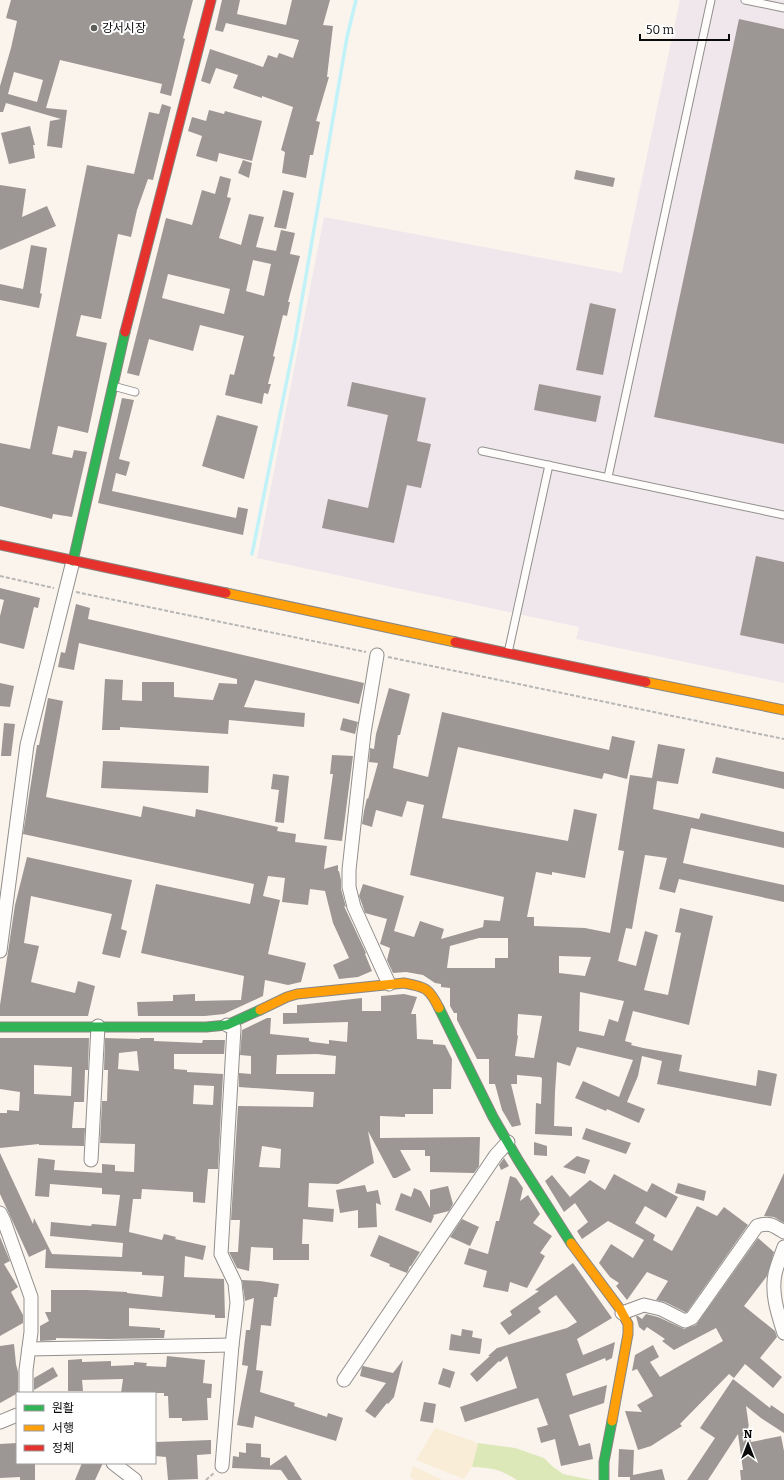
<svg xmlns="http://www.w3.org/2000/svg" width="784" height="1480" viewBox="0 0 784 1480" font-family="Bitter,'Noto Sans KR',serif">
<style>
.industrial{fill:#efe7ec}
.farmland{fill:#f9edd7}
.forest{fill:#dde8b8}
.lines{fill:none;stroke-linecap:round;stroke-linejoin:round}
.stream{stroke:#c0f2f8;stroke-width:3.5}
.building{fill:#9c9794;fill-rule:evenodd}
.lane-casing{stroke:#928f8c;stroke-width:9}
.street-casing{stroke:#928f8c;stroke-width:15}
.fast-casing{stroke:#898683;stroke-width:11}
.slow-casing{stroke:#898683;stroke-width:11}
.jam-casing{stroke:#898683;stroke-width:11}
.path{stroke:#b7b6b5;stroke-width:2;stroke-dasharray:4 2;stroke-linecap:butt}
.lane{stroke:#fefdfc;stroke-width:7}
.street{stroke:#fefdfc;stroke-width:13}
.fast{stroke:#30b455;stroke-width:9}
.slow{stroke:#ff9f0a;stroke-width:9}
.jam{stroke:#e5322d;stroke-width:9}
.poi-dot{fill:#5e5c59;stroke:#fff;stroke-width:1.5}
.labels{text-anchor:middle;stroke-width:4;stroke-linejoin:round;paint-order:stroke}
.poi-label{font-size:12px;fill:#0a0a0a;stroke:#fff;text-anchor:start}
</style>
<rect width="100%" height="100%" fill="#faf4ed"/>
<polygon class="industrial" points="680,0 784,0 784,683 576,639 579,627 257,558 324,217 622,273"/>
<g class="farmland">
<polygon points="435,1428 478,1443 472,1467 464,1479 416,1460"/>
<polygon points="413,1466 443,1480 414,1480 410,1477"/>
</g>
<path class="forest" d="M478,1443l37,5 29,10 8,8 11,8 29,6h-75c-17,-11 -25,-12 -45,-13z"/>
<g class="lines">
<polyline class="stream" points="252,554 295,340 347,37 356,0"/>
</g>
<g class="building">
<path d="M11,0h182l-10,38 2,1 -14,57 -11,-3 2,-9 -102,-24 -14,48 21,2 -5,38 -15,-2 3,-25 11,-2 -55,-16 -3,9h-3v-26l11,-38 6,-27 -11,-3zM14,72l29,8 -6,22 -29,-8z"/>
<polygon points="222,0 240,0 237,14 286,25 292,0 330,0 323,25 333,26 327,77 329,77 316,121 320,122 313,155 310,155 306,178 282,173 285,152 281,150 293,107 262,96 262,98 233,88 238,75 216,68 210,84 201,81 210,49 263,67 268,55 277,58 279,53 293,58 299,40 226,23 223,32 215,30"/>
<polygon points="739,19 784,29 784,444 654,417"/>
<polygon points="162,104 171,107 153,180 148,179 137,210 131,237 118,234 101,319 81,315 76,336 107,343 88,433 58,426 52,454 72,458 74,450 87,452 72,517 53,514 52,519 0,506 0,443 30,449 87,165 134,174 149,112 159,114"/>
<polygon points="209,110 224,114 225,111 262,121 252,161 219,153 217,162 196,156 202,136 188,131 192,117 206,121"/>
<polygon points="30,126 35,145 33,145 35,158 9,164 1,133"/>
<polygon points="243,160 252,163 249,178 238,173"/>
<polygon points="576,170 615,178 613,187 574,179"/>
<path d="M220,176l11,3 -4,18 4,1 -12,40 22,7 8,-31 15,3 -8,30 20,4 5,-21 14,3 -5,21 10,2 -12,46h2l-3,14 -4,-1 -10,41 2,1 -7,27h3l-3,10 -4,-1 -2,11 -37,-9 5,-21 4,1 10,-39 -44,-11 -7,26 -44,-12 -10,37 -12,-3 39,-155 26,7 10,-35 13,4zM253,260l18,4 -7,32 -18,-5zM168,274l62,15 -6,25 -62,-16z"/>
<polygon points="0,185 26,189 22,217 47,206 56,226 0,250"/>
<polygon points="283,190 294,193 286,229 274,227"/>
<polygon points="31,245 47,248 40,293 42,294 39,308 0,300 0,284 23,289"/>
<polygon points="590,303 616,309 603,375 576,370"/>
<polygon points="352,382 426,398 417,441 431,444 421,488 407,485 394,543 322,528 328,499 368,508 388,415 347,406"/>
<polygon points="539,384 601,396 596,422 534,410"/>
<polygon points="122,398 134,400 119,459 130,462 126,476 116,473 112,491 236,518 238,507 248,509 243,535 98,503"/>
<polygon points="217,415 258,426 244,479 202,466"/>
<polygon points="756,556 784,562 784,644 740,635"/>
<polygon points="0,588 40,598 38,608 34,607 24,649 0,643 0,616 4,600 0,599"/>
<polygon points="76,604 90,608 88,619 364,683 359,704 255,680 244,707 305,713 304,727 229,720 228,734 120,727 120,730 102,730 105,679 123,680 122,700 142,701 142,682 174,682 174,697 213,700 219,683 237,684 237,679 79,643 74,670 58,667 61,652 65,653"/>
<polygon points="0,683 14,686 10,707 0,706"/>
<path d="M389,688l21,6 -10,41h-2l-5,33 35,9 14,-65 167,38 3,-14 23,5 -8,38 -23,-6 -2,6 -144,-32 -16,71 126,23 6,-32 23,5 -12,64 -33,-6v3l-16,-3 -9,45h7v9l51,2 25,5 14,-82 -6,-1 12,-75 22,3 6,-34 27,5 -7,35 -21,-3 -4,28 46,10 2,-6 83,19v16l-93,-20 -8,35 101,22v17l-105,-23 -4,14 -16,-4 8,-31 -22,-3 -13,74 -6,-1 -8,33 18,5 9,-35 13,4 -14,55 24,5 13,-62 -6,-1 5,-24 33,8 -24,109 -56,-14 -8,30 7,2 -1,2 12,3 39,7 -3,16 77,15 2,-16 19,4 -6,32 -114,-22 5,-23 -20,-5 -4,20 -11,26 18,7 -6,14 -32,-14 -1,2 -31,-13 8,-17 36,16 14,-37 -56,-13 -7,19 -13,-4 -2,30 -1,34 18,1v9l-37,-2 1,-31 5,1 1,-26 -2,-1 -23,-2v9h-6l10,41 -9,2 -10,-17 -7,-26h-6v-25h-12l-20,-39v-7h-3l-4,-7v-18l-9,-1v-3l-6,-1 -12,-8 -17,-3 -13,1 -6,-13 3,-12 -10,-4 7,-25 -22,-6 -3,-9 -3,-8 4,-12 41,12 -10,35 20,6 6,-16 24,8 -3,10 42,-12 1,-7 16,1 4,-24 -94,-22 14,-70 -17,-4 -5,16 -26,-7 -4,17 -10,-3 2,-13 3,-13 1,1 10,-36 -9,-1 1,-14 4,1 2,-15zM479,938h29v20h-13v10h-48l3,-22zM559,956l32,1 -6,19 -26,-3zM580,992l44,9 -6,21 -9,-3 -5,17 -25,-5zM518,1014l24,2 -8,42 -19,-2 3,-20 -1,-1z"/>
<polygon points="48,698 63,701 46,797 141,817 143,806 195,817 196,809 278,827 277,831 296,834 295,842 327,846 324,869 338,865 338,871 339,871 341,880 341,889 346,907 344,906 366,953 365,954 372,971 358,977 339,979 333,965 349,958 333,923 325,891 310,889 308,905 282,902 285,878 268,876 263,896 280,900 268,954 306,963 301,982 288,985 265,980 263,996 224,1014 205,1016 138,1016 137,1002 173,1001 173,995 195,994 195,1001 241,1000 244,976 141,953 156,884 250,904 254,884 23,834 37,745 39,745"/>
<polygon points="343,718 358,722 355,734 340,730"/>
<polygon points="4,723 15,724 11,756 1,756"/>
<polygon points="332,755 353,756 342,841 324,839 333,774 330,774"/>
<polygon points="716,757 784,772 784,789 712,773"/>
<polygon points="103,761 209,766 208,793 101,788"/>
<polygon points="273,774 289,776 284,823 275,822 279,790 271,789"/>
<polygon points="27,857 132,880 121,929 127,931 120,958 102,954 112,914 31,896 24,943 39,946 31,982 75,993 78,981 95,986 88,1016 0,1016 0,1005 15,905"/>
<path d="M404,994l13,3 -6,17h5l1,25 16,1v4l12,1 7,14 -1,30h-18v25h-28v3l-25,-1v22l100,-1 -1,29 -5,7 -44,-1v-16h-5v-6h-25l11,20 -15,8h-3l-25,-47 6,32 -36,21 -29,-1 -1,24 26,2 -1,13 -30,-3 -1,25h7v16h-36v-12l-22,-1 -2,24 -12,-3 -8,-16h9l2,-32h-9l7,-114 75,1 1,-15 -75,-5v-14l12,1v-18l-11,-1 2,-25 25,-12h4l-1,16 39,4v3l3,1 17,2v-4l18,2 1,-20 -65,2v-11h14v-8h2l63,-7v13h19v-15zM317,1054l19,2 -1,18h-59l1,-19zM262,1146l19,3 -1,19 -21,-1z"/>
<path d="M0,1038h89l-1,32h-3l-1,32h-10l-2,26h13l-1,18 -45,-1v-1l-39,4v-35h7v-3l12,1 1,-19 -20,-3zM34,1065l38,2 -1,29 -37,-2z"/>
<path d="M105,1038l35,1v-1h14v3l48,2 1,-3h22l-1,14h-50v15l13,1v2l36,2 -5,95h-10l-3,34 -12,-1v-10l-51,-3 -1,10h-8l-4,33 33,8 2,-6 12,3 -1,2 31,7 -3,14 -18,-4 -1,21 40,2 1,39h-10v-3l-86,-7v18l31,2v2h5l-1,8 -56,1 -52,-1v2l-16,1v-15l9,-5 -4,-9h6v-22h35l41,2v1l35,4 2,-21 -22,-1v-3l-97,-4 1,-19 -17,8 -29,-63v-41l33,71 1,-6 18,36 70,3 1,-14 -73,-7 1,-14 40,4 1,-2 24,2 4,-31 -18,-1v-6l-52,-4 -1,13 -14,-1 3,-38 17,2 -1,10 48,3v-9l13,1v6l19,1 1,-28 -35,-1 2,-42h5l1,-31h-4zM137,1051l2,20 -21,-2 1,-16zM194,1085l20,1 -1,19 -20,-1z"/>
<polygon points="586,1128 631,1143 626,1154 582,1139"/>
<polygon points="534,1142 547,1146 547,1156 534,1155"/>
<polygon points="577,1156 590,1160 585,1174 563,1167"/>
<polygon points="504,1158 509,1166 501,1170 499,1165"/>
<polygon points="784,1173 784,1223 774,1217 764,1216"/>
<polygon points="614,1174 647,1192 652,1183 678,1197 666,1218 645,1206 635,1223 655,1235 653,1240 672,1251 697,1206 717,1216 724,1207 748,1225 687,1312 685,1312 665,1302 656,1300 668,1281 647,1272 627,1300 616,1286 619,1283 610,1277 599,1263 611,1244 633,1258 644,1240 608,1221 582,1239 577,1231 588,1222 575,1203 564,1212 545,1181 552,1175 574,1202 570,1197 590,1180 605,1190"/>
<polygon points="510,1176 516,1178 523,1188 520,1201 528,1195 540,1214 533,1223 552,1236 540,1253 545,1256 527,1288 510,1282 508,1292 483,1287 487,1271 464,1264 469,1248 488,1254 496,1221 499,1221"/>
<polygon points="678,1183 706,1191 704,1201 675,1193"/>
<polygon points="365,1185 367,1192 378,1190 381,1205 376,1203 377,1227 358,1228 358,1210 340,1213 336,1190"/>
<polygon points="448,1186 453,1204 449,1211 433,1215 434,1216 431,1223 395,1210 401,1193 411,1197 414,1188 421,1191 430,1208 430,1190"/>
<polygon points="462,1219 479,1227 470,1246 450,1237"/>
<polygon points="379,1235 420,1252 411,1266 410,1266 407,1273 389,1266 390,1264 370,1256"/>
<polygon points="0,1237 10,1261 4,1264 18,1287 11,1292 23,1315 23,1323 0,1336"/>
<polygon points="758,1238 774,1252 767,1276 744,1306 775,1331 777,1337 760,1358 782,1377 773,1388 745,1364 734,1378 729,1374 680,1424 682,1426 651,1446 638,1450 625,1411 642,1412 637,1405 653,1396 637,1369 632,1371 635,1355 653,1345 659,1357 650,1362 660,1377 723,1341 716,1328 674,1350 662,1341 665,1339 647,1327 644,1331 639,1327 636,1316 638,1316 642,1319 646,1314 658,1317 684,1329 696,1325"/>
<polygon points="573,1263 612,1318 577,1339 583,1355 615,1342 612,1358 606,1361 605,1358 566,1374 573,1396 607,1385 604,1403 569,1415 579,1446 590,1443 593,1459 561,1466 555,1439 541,1443 537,1428 548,1425 538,1398 465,1422 460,1407 517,1388 507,1356 500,1362 499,1361 477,1382 470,1374 490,1356 488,1356 497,1348 567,1328 577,1322 556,1295 538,1308 541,1312 509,1335 500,1323 512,1315 510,1311 539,1291 535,1290"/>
<polygon points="242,1280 260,1281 279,1284 277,1297 274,1297 271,1326 261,1325 256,1370 263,1371 260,1392 295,1403 294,1406 327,1417 328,1413 343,1418 336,1441 255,1416 253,1428 237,1425 248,1366 242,1365 246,1330 250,1330 254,1298 245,1301"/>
<polygon points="462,1329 473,1331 472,1337 482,1339 480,1354 449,1350 451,1334 461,1336"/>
<polygon points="14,1344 16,1364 18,1372 18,1393 0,1403 0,1346"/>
<polygon points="167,1356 205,1360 203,1383 212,1384 211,1398 207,1398 208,1420 182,1421 182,1418 169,1418 168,1396 164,1396 164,1393 121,1393 123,1379 82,1380 83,1391 68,1391 68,1360 82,1359 82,1362 111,1361 111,1366 134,1365 134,1362 147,1363 146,1366 166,1367"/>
<polygon points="403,1360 394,1397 388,1404 387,1403 375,1418 365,1411 386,1383 360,1376 362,1367 363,1366 393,1373"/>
<polygon points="53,1367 58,1376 34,1390 34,1378"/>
<polygon points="443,1368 455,1372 450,1388 438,1384"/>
<polygon points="733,1379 770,1408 771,1405 784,1414 784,1433 761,1418 746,1406 751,1442 781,1436 784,1451 784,1480 741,1480 740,1470 743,1470 738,1434 708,1480 687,1480 715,1438 700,1428"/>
<polygon points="424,1402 436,1404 433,1423 420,1421"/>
<polygon points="211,1440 211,1454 197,1455 198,1479 168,1480 166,1457 155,1456 155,1442"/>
<polygon points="17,1443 17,1463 35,1463 35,1480 20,1480 20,1477 0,1478 0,1444"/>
<polygon points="246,1443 261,1444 261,1457 270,1458 270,1466 286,1455 302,1480 288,1480 281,1470 232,1468 233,1456 239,1457 239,1452 246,1453"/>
<polygon points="619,1449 634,1450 633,1475 662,1469 665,1480 630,1480 630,1477 618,1477"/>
<polygon points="82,1463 103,1463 95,1480 75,1480"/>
</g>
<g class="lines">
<defs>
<g id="lane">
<polyline points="745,0 784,8"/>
<polyline points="113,386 135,392"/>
<polyline points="482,451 784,515"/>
<polyline points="608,477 711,0"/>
<polyline points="508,653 549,465"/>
</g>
<g id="street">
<polyline points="377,655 364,733 349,870 349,887 354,907 389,984"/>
<polyline points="0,951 27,745 73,561"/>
<polyline points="91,1160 98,1026"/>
<polyline points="0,1213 4,1221 31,1297 31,1332 26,1370 26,1393"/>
<path d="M784,1247c-3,9 -7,18 -9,27 -4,20 3,40 9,59"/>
<path d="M622,1313l22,-8 17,4 24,12 7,-3 65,-92c12,-4 16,-1 27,6"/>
<polyline points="29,1349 232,1345"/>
<polyline points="344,1380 496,1155 508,1142"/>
<polyline points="0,1422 17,1415"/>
<polyline points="113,1463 135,1480"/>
<polyline points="222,1466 232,1345 237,1303 235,1283 221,1254 234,1028 227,1025"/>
</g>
<g id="fast">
<polyline points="73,561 125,332"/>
<polyline points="439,1008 493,1117 518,1160 571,1243"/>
<polyline points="0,1027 206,1027 227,1025 260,1010"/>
<polyline points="604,1480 604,1462 612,1421"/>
</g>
<g id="slow">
<polyline points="226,593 455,642"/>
<polyline points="646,682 784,710"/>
<path d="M260,1010l27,-13 10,-3 107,-11c22,4 25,5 35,25"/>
<polyline points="571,1243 620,1309 628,1324 628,1334 612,1421"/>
</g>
<g id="jam">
<polyline points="125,332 211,0"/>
<polyline points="0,545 226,593"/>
<polyline points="455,642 646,682"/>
</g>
</defs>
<use href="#lane" class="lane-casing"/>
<use href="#street" class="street-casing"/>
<use href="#fast" class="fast-casing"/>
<use href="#slow" class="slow-casing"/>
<use href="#jam" class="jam-casing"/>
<g class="path">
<polyline points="0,576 54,588"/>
<polyline points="76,592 366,652"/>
<polyline points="388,657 784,739"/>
<polyline points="206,1480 214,1473"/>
</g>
<use href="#lane" class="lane"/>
<use href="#street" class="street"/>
<use href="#fast" class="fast"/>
<use href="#slow" class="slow"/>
<use href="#jam" class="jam"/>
</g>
<circle class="poi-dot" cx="94" cy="28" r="4"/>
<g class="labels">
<g class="poi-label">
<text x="102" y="32">강서시장</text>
</g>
</g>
<rect x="16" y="1392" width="140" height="72" fill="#ffffff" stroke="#9d9d9d"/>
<rect x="24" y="1405" width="20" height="6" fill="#30b455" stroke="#9d9d9d"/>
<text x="52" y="1412" font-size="12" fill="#0a0a0a">원활</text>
<rect x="24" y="1425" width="20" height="6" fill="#ff9f0a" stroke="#9d9d9d"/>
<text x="52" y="1432" font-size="12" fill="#0a0a0a">서행</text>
<rect x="24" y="1445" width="20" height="6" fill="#e5322d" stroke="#9d9d9d"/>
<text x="52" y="1452" font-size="12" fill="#0a0a0a">정체</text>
<g transform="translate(748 1444)" stroke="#ffffff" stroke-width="3" paint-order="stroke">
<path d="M0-3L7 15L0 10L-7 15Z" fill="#0a0a0a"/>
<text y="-6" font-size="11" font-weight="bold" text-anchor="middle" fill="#0a0a0a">N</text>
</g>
<path d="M640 34v6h89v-6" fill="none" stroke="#0a0a0a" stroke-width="2"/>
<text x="646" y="34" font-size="12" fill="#0a0a0a" stroke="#ffffff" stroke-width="3" paint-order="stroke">50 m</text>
</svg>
